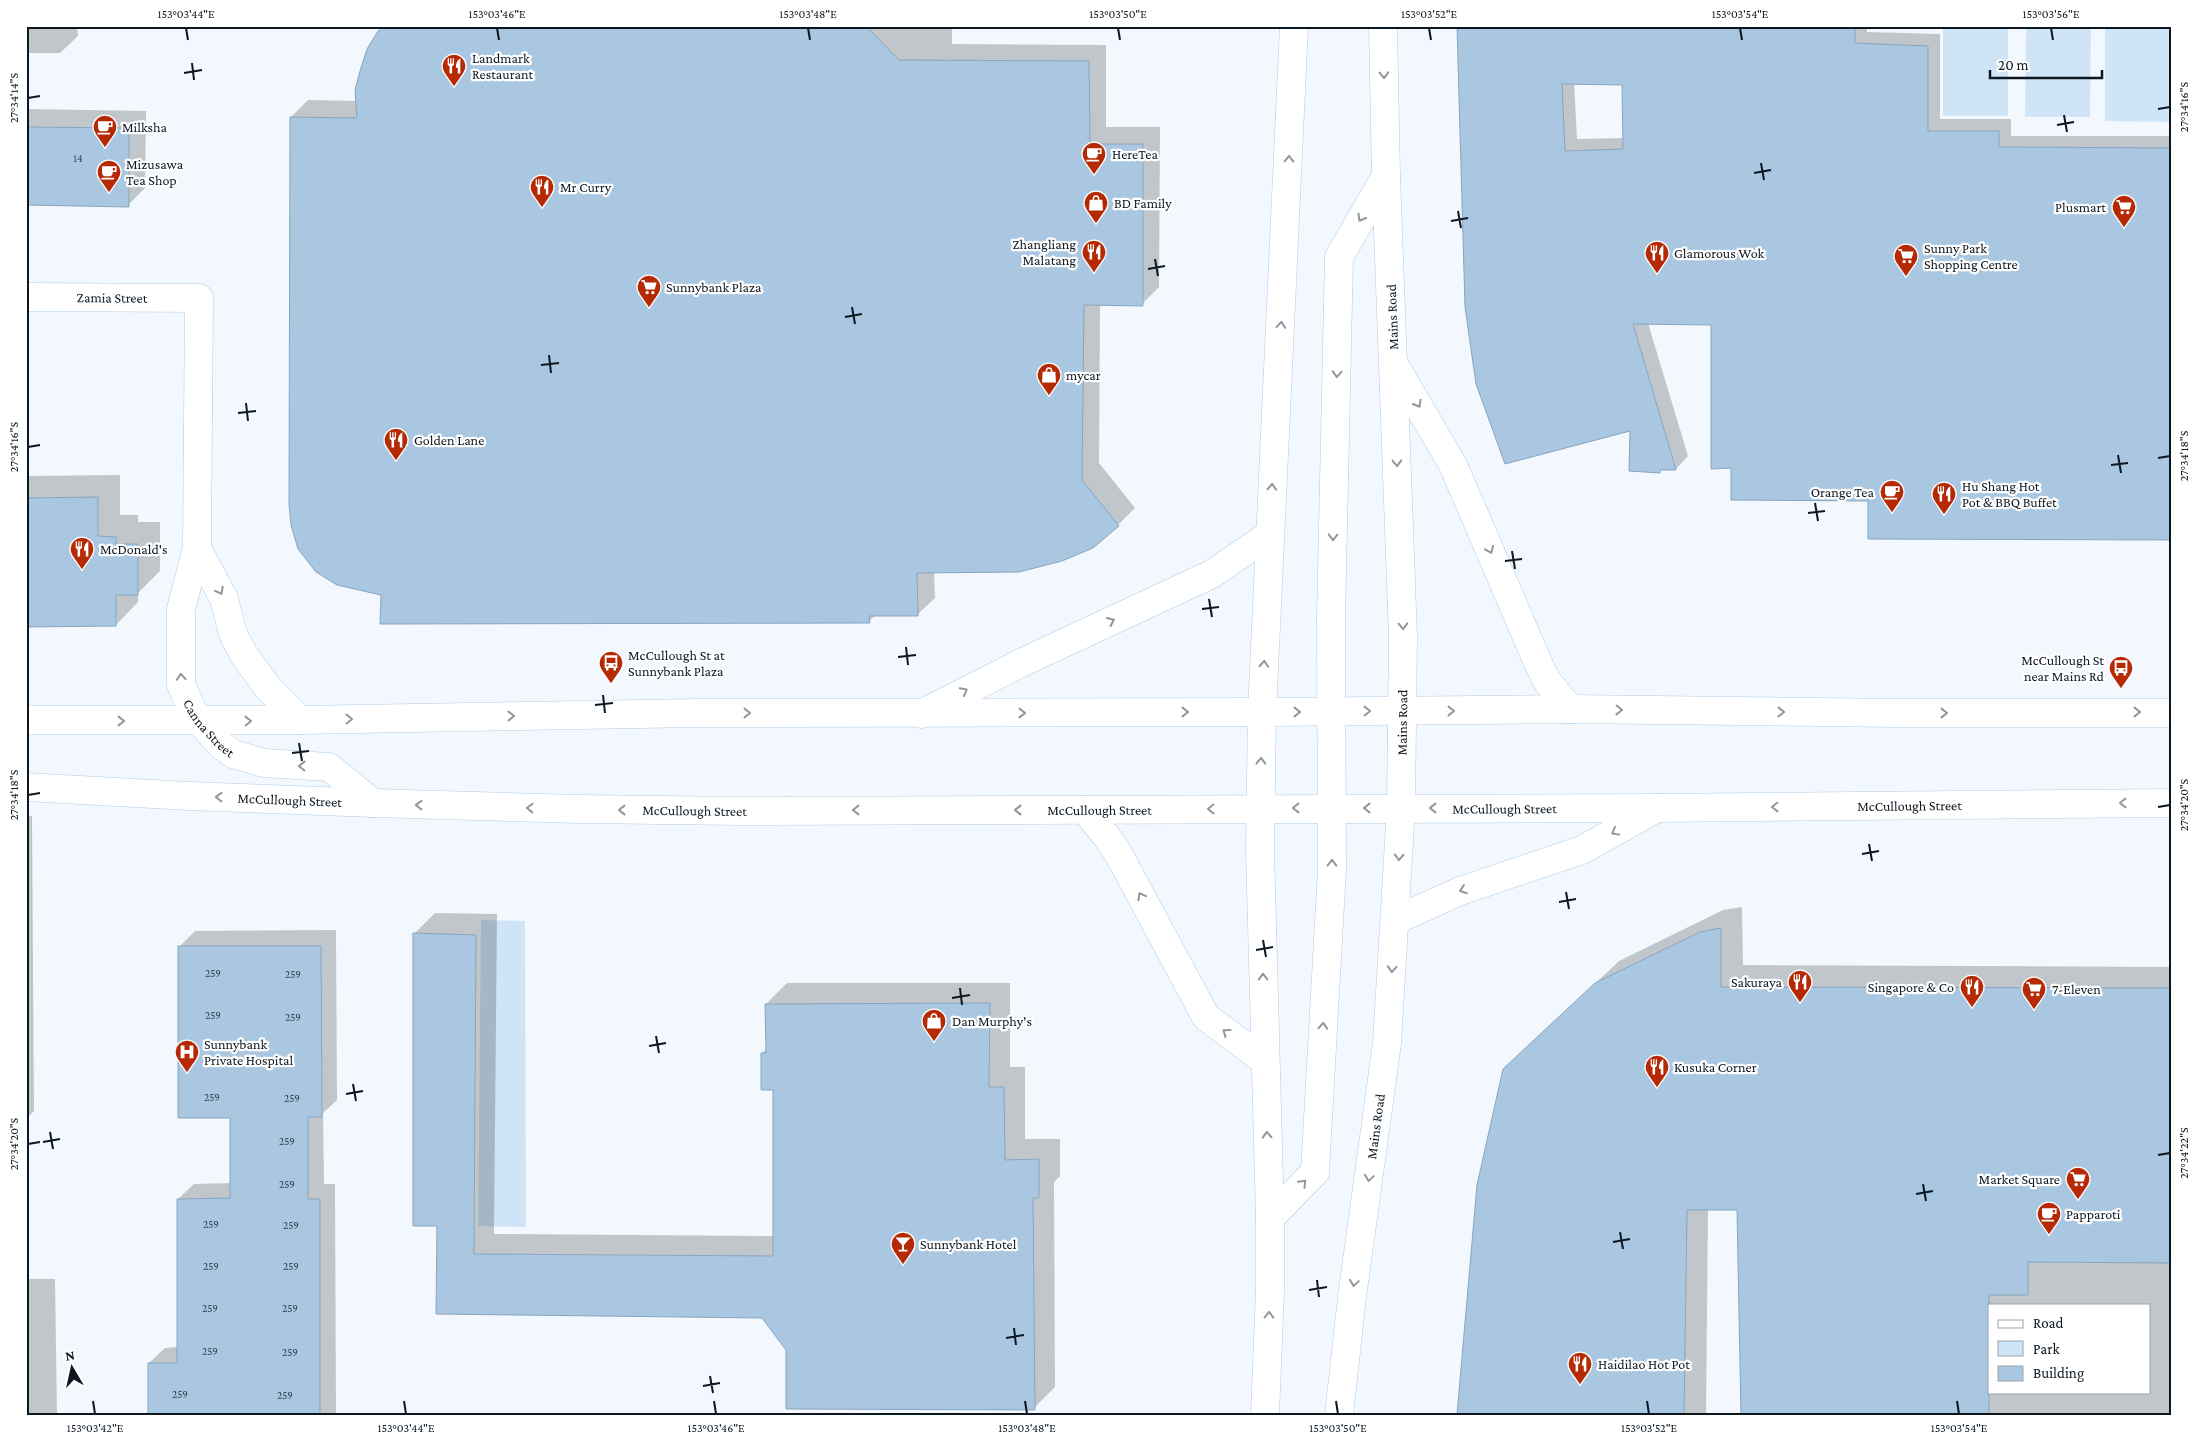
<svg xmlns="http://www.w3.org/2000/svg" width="2198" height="1441" viewBox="0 0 2198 1441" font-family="'Crimson Pro',serif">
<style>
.green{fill:#cfe5f7}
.shadow{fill:#0003;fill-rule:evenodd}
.building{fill:#a9c7e0;stroke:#89a5be;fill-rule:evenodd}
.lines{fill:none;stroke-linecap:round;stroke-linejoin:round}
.minor-casing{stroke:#afcde6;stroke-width:29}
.secondary-casing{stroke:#afcde6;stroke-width:29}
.primary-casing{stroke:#afcde6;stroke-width:29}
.minor{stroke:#fff;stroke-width:28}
.secondary{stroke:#fff;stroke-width:28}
.primary{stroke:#fff;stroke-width:28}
.oneway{stroke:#92979b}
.ticks{fill:none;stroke:#0c1720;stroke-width:2}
.labels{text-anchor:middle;stroke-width:4.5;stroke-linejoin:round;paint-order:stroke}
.number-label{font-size:11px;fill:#334350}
.poi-label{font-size:14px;fill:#0c1720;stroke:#fff;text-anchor:start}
.street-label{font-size:14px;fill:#0c1720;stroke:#fff}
.neatline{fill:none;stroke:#0c1720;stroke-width:2}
.ticks-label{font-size:12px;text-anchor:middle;fill:#0c1720}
</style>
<rect width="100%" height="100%" fill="#f2f8fd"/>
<g class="green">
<rect x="1943" y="26" width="65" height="90"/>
<polygon points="2026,26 2091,26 2090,117 2025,117"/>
<polygon points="2105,26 2172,26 2172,122 2105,121"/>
<polygon points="481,920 525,921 526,1227 478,1226"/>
</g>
<g class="shadow">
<polygon points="26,26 77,26 78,36 60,53 26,53"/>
<polygon points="384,26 952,26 952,44 1106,45 1106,127 1160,127 1159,287 1142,304 1100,304 1099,463 1135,508 1118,525 934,571 935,598 917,615 876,615 869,621 382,594 291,117 308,100 357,101 379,32"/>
<path d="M1458,26h409v6l73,2v85h71v17h161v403l-303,-39 -137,-33 -19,-143 -65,-1 40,133 -12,13h-14l-3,3 -28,-43zM1574,83l49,1 1,54 -47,1z"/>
<polygon points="26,109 146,111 145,188 128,205 26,201"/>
<polygon points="120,475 120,515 138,515 138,522 160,522 160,571 138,593 138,602 116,625 26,626 26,476"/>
<polygon points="26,816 32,816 34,1111 26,1119"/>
<path d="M1742,907l1,58 429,2v448h-430l-4,-206h-30l-2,206h-248l46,-345 115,-109 104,-51zM1989,1305h160v87h-160z"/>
<polygon points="435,913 497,914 494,1234 774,1236 774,1089 762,1053 767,1049 766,1004 787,983 1010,983 1010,1067 1025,1067 1025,1139 1060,1139 1060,1176 1054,1182 1055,1387 1034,1408 787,1349 763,1317 437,1313 438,1225 414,934"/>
<polygon points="336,930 337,1100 323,1113 324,1184 335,1184 336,1415 150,1415 149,1363 165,1348 178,1347 178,1199 194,1184 232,1183 231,1116 179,947 195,931"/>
<polygon points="26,1279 55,1279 57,1415 26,1415"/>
</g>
<g class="building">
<polygon points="385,26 866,26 899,60 1089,61 1090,144 1143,144 1143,306 1084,305 1082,480 1119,526 1093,548 1062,561 1019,572 917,573 918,616 869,616 870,623 380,624 381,595 337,585 316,572 298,549 291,525 289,504 290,117 357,118 355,90 360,71 367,49 378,31"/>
<path d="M1457,26h398v17l73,3v85h71v16l173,1v392l-304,-1v-38l-137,-1v-32l-20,1v-144l-78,-1 43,146h-16v3l-31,-2 1,-40 -125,33 -29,-80 -11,-77zM1562,84l60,1 1,64 -58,2z"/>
<polygon points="26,127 129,128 129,207 26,205"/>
<polygon points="98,497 98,536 116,537 116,544 138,544 138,595 116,595 116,626 27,627 26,498"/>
<polygon points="1721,928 1721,987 2172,988 2172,1263 2028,1262 2028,1295 1989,1295 1989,1415 1741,1415 1737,1210 1687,1210 1684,1415 1457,1415 1477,1185 1503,1069 1595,983 1700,932"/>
<polygon points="413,933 476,935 474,1254 773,1256 773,1090 761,1090 761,1053 766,1053 765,1004 990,1003 989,1087 1004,1087 1005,1160 1039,1159 1039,1198 1033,1198 1035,1410 786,1409 786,1350 762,1318 436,1314 437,1226 413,1226"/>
<polygon points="178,946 321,946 322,1117 308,1117 308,1199 320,1199 320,1415 148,1415 148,1363 177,1363 177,1199 230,1198 230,1118 178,1118"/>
</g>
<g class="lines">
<defs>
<g id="minor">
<path id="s1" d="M26,297l173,1 -2,250 -16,61v75l10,24 8,13 22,24 12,9 31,9 65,4 44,36"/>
<polyline points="197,548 224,599 233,634 244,655 269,689 300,720"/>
</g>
<g id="secondary">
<polyline points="26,720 300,720 698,713 1262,712 1570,709 1899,713 2172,713"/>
<path id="s2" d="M26,787l163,9 184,7 206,6 162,2 916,-3 515,-5"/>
</g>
<g id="primary">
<polyline points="1395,366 1453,465 1539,665 1547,681 1570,709"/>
<polyline points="921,714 1023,662 1212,574 1269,535"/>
<polyline points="1085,810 1107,837 1119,855 1206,1017 1265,1061"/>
<polyline points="1396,920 1460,891 1582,850 1657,808"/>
<polyline points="1270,1218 1315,1172 1332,869 1331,617 1339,257 1386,176"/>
<polyline points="1265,1415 1270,1291 1270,1218 1260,850 1262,712 1294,26"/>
<path id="s3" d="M1339,1415l13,-118 35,-254 14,-235 2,-171 -17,-461 -3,-150"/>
</g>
</defs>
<use href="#minor" class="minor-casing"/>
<use href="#secondary" class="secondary-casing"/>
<use href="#primary" class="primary-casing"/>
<use href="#minor" class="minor"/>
<use href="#secondary" class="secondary"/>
<use href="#primary" class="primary"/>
</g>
<defs><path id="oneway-chevron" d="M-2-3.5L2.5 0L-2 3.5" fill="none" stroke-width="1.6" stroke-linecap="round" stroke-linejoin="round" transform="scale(1.25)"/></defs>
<g class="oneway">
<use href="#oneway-chevron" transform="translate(1384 75) rotate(89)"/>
<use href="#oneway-chevron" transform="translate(1289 159) rotate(-88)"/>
<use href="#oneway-chevron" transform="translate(1361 218) rotate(120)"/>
<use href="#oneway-chevron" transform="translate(1281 325) rotate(-86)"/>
<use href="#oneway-chevron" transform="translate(1337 374) rotate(92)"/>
<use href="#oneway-chevron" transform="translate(1418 404) rotate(60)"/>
<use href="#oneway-chevron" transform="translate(1397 463) rotate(88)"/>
<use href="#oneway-chevron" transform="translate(1272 487) rotate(-87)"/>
<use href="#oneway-chevron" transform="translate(1333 537) rotate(91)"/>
<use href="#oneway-chevron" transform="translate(1490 550) rotate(67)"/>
<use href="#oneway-chevron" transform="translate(220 591) rotate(62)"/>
<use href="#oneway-chevron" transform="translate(1111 621) rotate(-25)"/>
<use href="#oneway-chevron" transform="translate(1403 626) rotate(88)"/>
<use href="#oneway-chevron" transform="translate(1264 664) rotate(-87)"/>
<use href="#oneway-chevron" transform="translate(181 677) rotate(-94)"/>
<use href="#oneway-chevron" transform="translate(964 691) rotate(-27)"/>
<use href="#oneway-chevron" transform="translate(1619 710) rotate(1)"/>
<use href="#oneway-chevron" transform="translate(1367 711) rotate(-1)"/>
<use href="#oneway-chevron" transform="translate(1451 711)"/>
<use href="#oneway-chevron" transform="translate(1185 712)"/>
<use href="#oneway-chevron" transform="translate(1297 712)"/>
<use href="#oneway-chevron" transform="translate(1781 712) rotate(1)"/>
<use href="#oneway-chevron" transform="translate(2137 712)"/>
<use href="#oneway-chevron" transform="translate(747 713)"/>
<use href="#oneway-chevron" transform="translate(1022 713)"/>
<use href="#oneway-chevron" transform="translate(1944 713)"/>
<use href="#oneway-chevron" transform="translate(511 716) rotate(-1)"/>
<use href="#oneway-chevron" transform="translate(349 719) rotate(-1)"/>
<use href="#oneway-chevron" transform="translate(121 721)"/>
<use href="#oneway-chevron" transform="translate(248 721) rotate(-1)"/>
<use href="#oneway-chevron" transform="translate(1261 761) rotate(-89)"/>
<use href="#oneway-chevron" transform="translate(302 766) rotate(-179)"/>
<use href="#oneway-chevron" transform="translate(219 797) rotate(-178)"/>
<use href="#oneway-chevron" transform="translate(2123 803) rotate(179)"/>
<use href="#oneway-chevron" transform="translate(419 805) rotate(-178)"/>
<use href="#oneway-chevron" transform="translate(1775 807) rotate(179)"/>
<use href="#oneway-chevron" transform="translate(530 808) rotate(-178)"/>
<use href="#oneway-chevron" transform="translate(1296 808) rotate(179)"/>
<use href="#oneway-chevron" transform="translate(1367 808) rotate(-180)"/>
<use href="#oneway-chevron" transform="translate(1433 808) rotate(180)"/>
<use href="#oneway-chevron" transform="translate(1211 809) rotate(179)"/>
<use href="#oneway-chevron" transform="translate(622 810) rotate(-180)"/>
<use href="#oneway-chevron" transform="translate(856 810) rotate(180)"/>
<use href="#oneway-chevron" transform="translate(1018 810) rotate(180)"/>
<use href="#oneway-chevron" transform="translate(1615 832) rotate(151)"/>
<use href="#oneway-chevron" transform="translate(1399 857) rotate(93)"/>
<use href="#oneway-chevron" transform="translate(1332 863) rotate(-89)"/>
<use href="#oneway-chevron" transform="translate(1463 890) rotate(160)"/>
<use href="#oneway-chevron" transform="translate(1141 896) rotate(-118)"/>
<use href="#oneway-chevron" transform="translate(1392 969) rotate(94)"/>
<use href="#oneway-chevron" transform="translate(1263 977) rotate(-91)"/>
<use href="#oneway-chevron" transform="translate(1323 1026) rotate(-87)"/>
<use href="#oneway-chevron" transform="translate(1226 1032) rotate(-144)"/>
<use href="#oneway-chevron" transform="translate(1267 1135) rotate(-92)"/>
<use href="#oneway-chevron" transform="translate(1369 1178) rotate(98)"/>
<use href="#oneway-chevron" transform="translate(1303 1183) rotate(-46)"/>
<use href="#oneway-chevron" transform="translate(1354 1283) rotate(98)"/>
<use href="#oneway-chevron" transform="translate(1269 1315) rotate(-88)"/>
</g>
<path class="ticks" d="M186,28l2,12M497,28l2,12M808,28l2,12M1118,28l2,12M1429,28l2,12M1740,28l2,12M2051,28l2,12M192,63l2,17M184,73l18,-3M28,98l12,-2M2158,109l12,-2M2064,115l3,17M2057,125l17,-3M1761,163l3,17M1754,173l17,-3M1458,211l3,17M1451,221l17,-3M1155,259l3,17M1148,269l17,-3M852,307l3,17M845,317l17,-3M549,355l2,18M541,365l18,-2M246,403l2,18M238,413l18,-2M28,447l12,-2M2118,455l3,18M2158,458l12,-2M2111,465l17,-2M1815,503l3,18M1808,513l17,-2M1512,551l3,18M1505,561l17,-2M1209,599l3,18M1202,609l17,-2M906,647l2,18M898,657l18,-2M603,695l2,18M595,705l18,-2M299,743l3,18M292,753l17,-2M28,795l12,-2M2158,807l12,-2M1869,844l3,17M1862,854l17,-3M1566,892l3,17M1559,902l17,-3M1263,940l3,17M1256,950l17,-3M960,988l2,17M952,998l18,-3M656,1036l3,17M649,1046l17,-3M353,1084l3,17M346,1094l17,-3M50,1132l3,17M43,1142l17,-3M28,1144l12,-2M2158,1155l12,-2M1923,1184l3,17M1916,1194l17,-3M1620,1232l3,17M1613,1242l17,-3M1317,1280l2,17M1309,1290l18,-3M1014,1328l2,17M1006,1338l18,-3M710,1376l3,17M703,1386l17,-3M93,1401l2,13M404,1401l2,13M714,1401l2,13M1025,1401l2,13M1336,1401l2,13M1647,1401l2,13M1957,1401l2,13"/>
<defs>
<symbol id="restaurant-pin" viewBox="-11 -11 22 30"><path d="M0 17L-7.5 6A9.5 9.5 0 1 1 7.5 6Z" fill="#b52a04" stroke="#fff"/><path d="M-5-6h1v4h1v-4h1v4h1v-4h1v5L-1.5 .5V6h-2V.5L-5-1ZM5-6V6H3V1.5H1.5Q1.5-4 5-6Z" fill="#fff"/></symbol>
<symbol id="cafe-pin" viewBox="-11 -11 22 30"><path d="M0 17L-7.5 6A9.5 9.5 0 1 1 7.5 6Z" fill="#b52a04" stroke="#fff"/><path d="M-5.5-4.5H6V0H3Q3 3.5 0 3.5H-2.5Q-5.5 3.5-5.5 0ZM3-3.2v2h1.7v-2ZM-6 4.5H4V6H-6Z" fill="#fff"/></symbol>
<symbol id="shop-pin" viewBox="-11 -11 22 30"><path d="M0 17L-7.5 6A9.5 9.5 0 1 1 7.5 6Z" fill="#b52a04" stroke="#fff"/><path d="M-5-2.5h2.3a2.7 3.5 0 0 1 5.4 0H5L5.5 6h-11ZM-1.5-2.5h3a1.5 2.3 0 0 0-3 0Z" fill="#fff"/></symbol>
<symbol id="supermarket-pin" viewBox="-11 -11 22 30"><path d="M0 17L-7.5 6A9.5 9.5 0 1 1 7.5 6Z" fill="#b52a04" stroke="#fff"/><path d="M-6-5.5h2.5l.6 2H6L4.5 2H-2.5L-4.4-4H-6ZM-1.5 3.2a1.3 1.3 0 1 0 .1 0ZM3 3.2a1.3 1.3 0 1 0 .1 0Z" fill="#fff"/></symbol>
<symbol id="bus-pin" viewBox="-11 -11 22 30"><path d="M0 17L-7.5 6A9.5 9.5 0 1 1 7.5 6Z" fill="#b52a04" stroke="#fff"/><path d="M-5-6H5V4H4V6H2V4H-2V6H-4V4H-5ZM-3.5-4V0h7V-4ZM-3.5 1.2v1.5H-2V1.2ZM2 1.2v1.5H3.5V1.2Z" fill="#fff"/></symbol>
<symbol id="hospital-pin" viewBox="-11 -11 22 30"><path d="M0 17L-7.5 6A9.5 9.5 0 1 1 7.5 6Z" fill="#b52a04" stroke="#fff"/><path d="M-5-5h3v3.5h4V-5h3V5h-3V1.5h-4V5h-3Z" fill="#fff"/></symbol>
<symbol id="bar-pin" viewBox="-11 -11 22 30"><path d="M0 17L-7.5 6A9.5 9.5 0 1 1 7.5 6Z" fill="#b52a04" stroke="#fff"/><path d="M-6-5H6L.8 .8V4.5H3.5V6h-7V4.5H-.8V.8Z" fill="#fff"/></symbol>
</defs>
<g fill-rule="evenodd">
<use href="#restaurant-pin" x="440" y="52" width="28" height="38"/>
<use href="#cafe-pin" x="91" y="113" width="28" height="38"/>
<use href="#cafe-pin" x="1080" y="140" width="28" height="38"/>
<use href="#cafe-pin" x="95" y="158" width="28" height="38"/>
<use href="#restaurant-pin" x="528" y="173" width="28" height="38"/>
<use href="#shop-pin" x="1082" y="189" width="28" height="38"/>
<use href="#supermarket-pin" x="2110" y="193" width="28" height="38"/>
<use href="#restaurant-pin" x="1080" y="238" width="28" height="38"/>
<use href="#restaurant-pin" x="1643" y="239" width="28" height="38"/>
<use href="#supermarket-pin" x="1892" y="242" width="28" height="38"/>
<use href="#supermarket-pin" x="635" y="273" width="28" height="38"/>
<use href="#shop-pin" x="1035" y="361" width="28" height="38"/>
<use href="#restaurant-pin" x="382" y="426" width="28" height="38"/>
<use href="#cafe-pin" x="1878" y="478" width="28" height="38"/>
<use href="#restaurant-pin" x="1930" y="480" width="28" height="38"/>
<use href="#restaurant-pin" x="68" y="535" width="28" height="38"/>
<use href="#bus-pin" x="597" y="649" width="28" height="38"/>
<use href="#bus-pin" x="2107" y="654" width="28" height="38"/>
<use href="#restaurant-pin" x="1786" y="968" width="28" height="38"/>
<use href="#restaurant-pin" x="1958" y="973" width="28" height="38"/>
<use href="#supermarket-pin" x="2020" y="975" width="28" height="38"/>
<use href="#shop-pin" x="920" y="1007" width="28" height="38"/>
<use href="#hospital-pin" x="173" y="1038" width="28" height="38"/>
<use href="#restaurant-pin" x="1643" y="1053" width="28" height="38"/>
<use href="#supermarket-pin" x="2064" y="1165" width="28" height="38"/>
<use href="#cafe-pin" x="2035" y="1200" width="28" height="38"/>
<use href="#bar-pin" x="889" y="1230" width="28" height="38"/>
<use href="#restaurant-pin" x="1566" y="1350" width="28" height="38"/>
</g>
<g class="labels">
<g class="number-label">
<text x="78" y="162">14</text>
<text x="213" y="977">259</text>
<text x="293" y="978">259</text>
<text x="213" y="1019">259</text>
<text x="293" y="1021">259</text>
<text x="212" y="1101">259</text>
<text x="292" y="1102">259</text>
<text x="287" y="1145">259</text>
<text x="287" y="1188">259</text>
<text x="211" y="1228">259</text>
<text x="291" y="1229">259</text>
<text x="211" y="1270">259</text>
<text x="291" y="1270">259</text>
<text x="210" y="1312">259</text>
<text x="290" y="1312">259</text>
<text x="210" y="1355">259</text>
<text x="290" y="1356">259</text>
<text x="180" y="1398">259</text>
<text x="285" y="1399">259</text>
</g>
<g class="poi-label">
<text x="472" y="63">Landmark<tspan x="472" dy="16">Restaurant</tspan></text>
<text x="122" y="132">Milksha</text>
<text x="1112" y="159">HereTea</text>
<text x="126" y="169">Mizusawa<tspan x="126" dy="16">Tea Shop</tspan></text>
<text x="560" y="192">Mr Curry</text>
<text x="1114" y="208">BD Family</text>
<text x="2106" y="212" text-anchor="end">Plusmart</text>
<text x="1076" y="249" text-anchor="end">Zhangliang<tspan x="1076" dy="16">Malatang</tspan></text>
<text x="1924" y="253">Sunny Park<tspan x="1924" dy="16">Shopping Centre</tspan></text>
<text x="1674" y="258">Glamorous Wok</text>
<text x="666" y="292">Sunnybank Plaza</text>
<text x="1066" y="380">mycar</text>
<text x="414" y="445">Golden Lane</text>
<text x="1962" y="491">Hu Shang Hot<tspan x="1962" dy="16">Pot &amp; BBQ Buffet</tspan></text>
<text x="1874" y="497" text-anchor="end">Orange Tea</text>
<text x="100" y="554">McDonald's</text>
<text x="628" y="660">McCullough St at<tspan x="628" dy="16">Sunnybank Plaza</tspan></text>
<text x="2104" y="665" text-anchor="end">McCullough St<tspan x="2104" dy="16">near Mains Rd</tspan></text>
<text x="1782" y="987" text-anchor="end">Sakuraya</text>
<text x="1954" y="992" text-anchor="end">Singapore &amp; Co</text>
<text x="2052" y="994">7-Eleven</text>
<text x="952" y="1026">Dan Murphy's</text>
<text x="204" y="1049">Sunnybank<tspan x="204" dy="16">Private Hospital</tspan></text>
<text x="1674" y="1072">Kusuka Corner</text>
<text x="2060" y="1184" text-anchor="end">Market Square</text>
<text x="2066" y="1219">Papparoti</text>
<text x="920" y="1249">Sunnybank Hotel</text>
<text x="1598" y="1369">Haidilao Hot Pot</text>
</g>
<g class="street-label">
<text dy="5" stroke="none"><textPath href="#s1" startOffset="86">Zamia Street</textPath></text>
<text transform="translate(1392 317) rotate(-92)" y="5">Mains Road</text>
<text dy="5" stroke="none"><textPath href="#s3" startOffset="696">Mains Road</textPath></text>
<text dy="5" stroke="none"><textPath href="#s1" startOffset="614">Canna Street</textPath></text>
<text dy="5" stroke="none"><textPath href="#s2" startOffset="264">McCullough Street</textPath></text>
<text dy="5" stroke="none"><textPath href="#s2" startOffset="1884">McCullough Street</textPath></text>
<text dy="5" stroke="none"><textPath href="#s2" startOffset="1479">McCullough Street</textPath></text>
<text dy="5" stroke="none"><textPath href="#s2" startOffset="669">McCullough Street</textPath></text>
<text dy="5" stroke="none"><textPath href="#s2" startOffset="1074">McCullough Street</textPath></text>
<text dy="5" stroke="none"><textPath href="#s3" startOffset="291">Mains Road</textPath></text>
</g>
</g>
<rect width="2198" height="1441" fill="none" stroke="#ffffff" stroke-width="55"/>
<rect x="1988" y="1304" width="162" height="90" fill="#ffffff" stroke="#9ea2a6"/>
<rect x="1998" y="1320" width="25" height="8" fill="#ffffff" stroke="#9ea2a6"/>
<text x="2033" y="1328" font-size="15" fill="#0c1720">Road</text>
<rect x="1998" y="1341" width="25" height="15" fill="#cfe5f7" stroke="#9ea2a6"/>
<text x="2033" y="1354" font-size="15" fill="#0c1720">Park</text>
<rect x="1998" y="1366" width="25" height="15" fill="#a9c7e0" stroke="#9ea2a6"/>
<text x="2033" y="1378" font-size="15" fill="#0c1720">Building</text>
<g transform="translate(72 1368) rotate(351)" stroke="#ffffff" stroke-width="4" paint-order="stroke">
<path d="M0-4L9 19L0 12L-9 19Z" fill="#0c1720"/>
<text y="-8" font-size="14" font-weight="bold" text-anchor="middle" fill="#0c1720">N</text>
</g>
<path d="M1990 70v8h112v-8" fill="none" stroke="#0c1720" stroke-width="2.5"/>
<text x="1998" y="70" font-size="15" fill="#0c1720" stroke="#ffffff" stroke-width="4" paint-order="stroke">20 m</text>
<rect x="28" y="28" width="2142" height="1386" class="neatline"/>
<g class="ticks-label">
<text x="186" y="18">153°03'44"E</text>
<text x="497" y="18">153°03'46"E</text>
<text x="808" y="18">153°03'48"E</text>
<text x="1118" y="18">153°03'50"E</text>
<text x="1429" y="18">153°03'52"E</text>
<text x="1740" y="18">153°03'54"E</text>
<text x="2051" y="18">153°03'56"E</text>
<text transform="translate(14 98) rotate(-90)" y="4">27°34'14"S</text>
<text transform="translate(2184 107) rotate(-90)" y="4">27°34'16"S</text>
<text transform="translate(14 447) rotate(-90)" y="4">27°34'16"S</text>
<text transform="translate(2184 456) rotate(-90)" y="4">27°34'18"S</text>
<text transform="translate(14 795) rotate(-90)" y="4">27°34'18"S</text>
<text transform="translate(2184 805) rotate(-90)" y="4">27°34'20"S</text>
<text transform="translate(14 1144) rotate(-90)" y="4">27°34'20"S</text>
<text transform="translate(2184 1153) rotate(-90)" y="4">27°34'22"S</text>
<text x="95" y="1432">153°03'42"E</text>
<text x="406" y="1432">153°03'44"E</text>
<text x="716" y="1432">153°03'46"E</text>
<text x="1027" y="1432">153°03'48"E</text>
<text x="1338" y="1432">153°03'50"E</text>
<text x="1649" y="1432">153°03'52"E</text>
<text x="1959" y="1432">153°03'54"E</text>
</g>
</svg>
